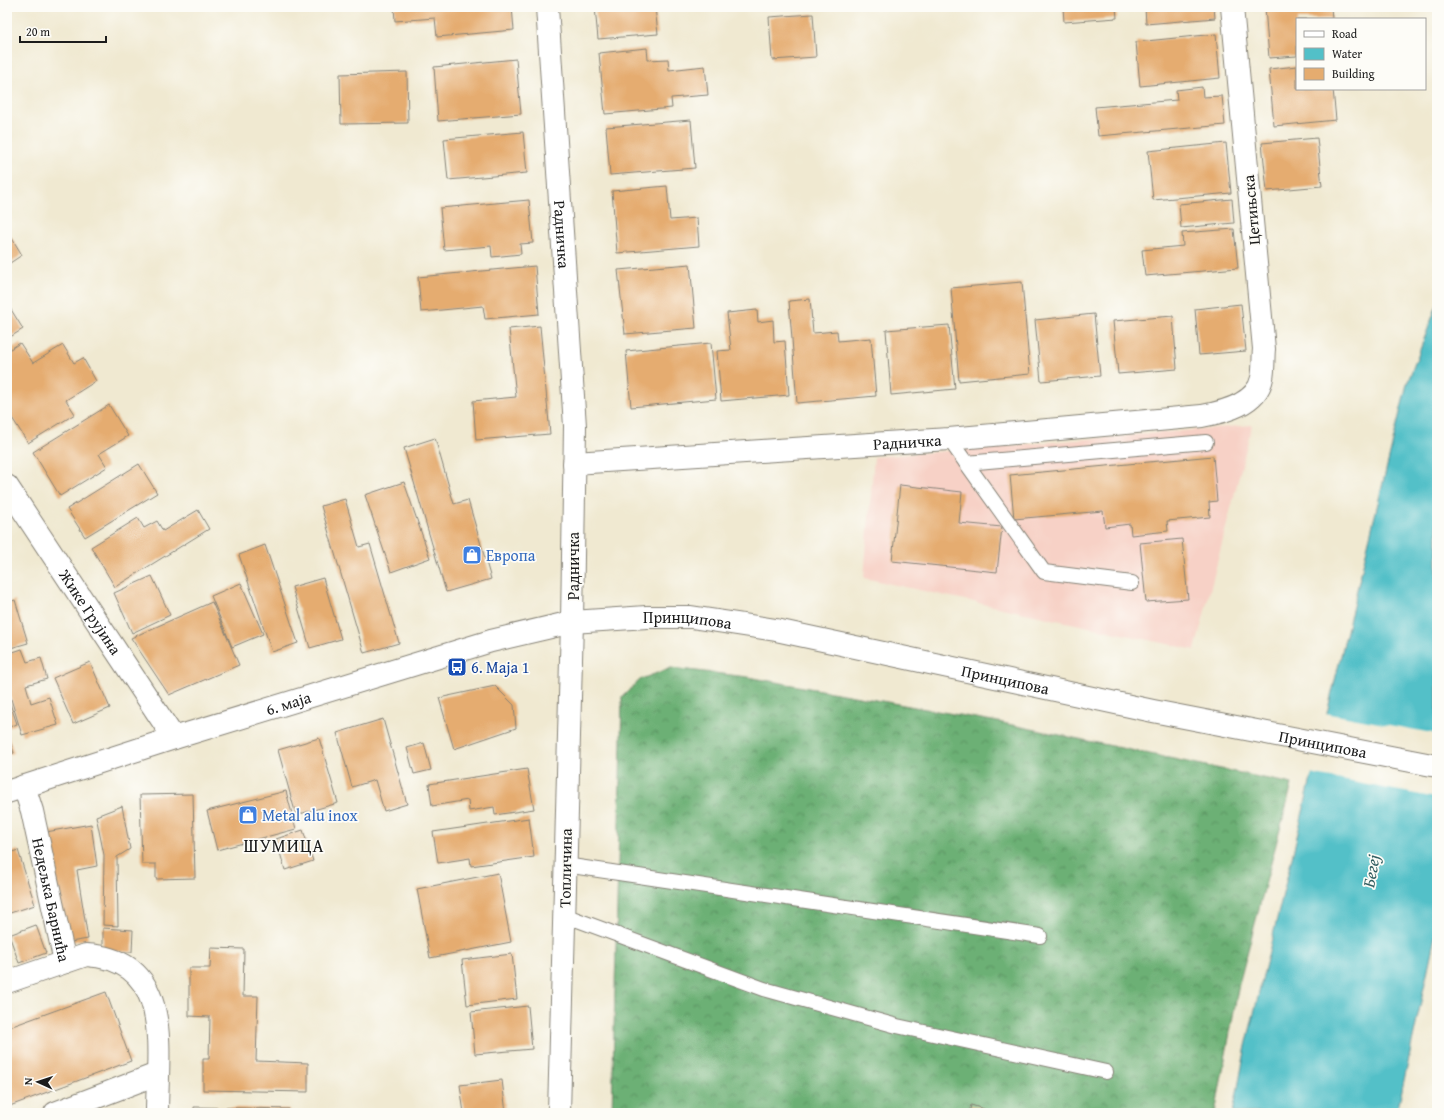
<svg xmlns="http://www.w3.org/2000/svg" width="1444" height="1120" viewBox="0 0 1444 1120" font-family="'Gentium Book Plus',serif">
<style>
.built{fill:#f7d1c6}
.forest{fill:url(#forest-crowns);stroke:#446648}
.water{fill:#52c0c8;stroke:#376e72}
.pier{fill:#f0e9d1}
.building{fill:#e5ac6f}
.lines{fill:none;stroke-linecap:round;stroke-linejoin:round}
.lane-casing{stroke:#868276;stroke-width:16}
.street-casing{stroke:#868276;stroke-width:24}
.secondary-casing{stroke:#868276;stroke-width:24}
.lane{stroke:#fff;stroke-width:14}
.street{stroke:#fff;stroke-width:22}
.secondary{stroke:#fff;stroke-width:22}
.labels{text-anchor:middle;stroke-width:3.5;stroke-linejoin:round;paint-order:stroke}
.street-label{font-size:16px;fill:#1c1c1c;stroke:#fdfcf7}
.shop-label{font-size:16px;fill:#366cbe;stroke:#fdfcf7;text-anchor:start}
.transit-label{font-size:16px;fill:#164399;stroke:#fdfcf7;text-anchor:start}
.water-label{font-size:17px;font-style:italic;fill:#325e61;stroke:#fdfcf7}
.quarter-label{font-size:18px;letter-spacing:1px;fill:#1c1c1c;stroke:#fdfcf7}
</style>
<defs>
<pattern id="forest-crowns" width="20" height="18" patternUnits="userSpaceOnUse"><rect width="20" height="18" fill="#6cb075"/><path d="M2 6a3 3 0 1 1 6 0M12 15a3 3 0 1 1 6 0" fill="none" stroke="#588e5f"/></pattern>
</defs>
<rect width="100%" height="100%" fill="#fdfcf7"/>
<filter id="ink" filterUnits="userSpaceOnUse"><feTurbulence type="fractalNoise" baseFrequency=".025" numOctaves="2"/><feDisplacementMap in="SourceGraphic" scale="8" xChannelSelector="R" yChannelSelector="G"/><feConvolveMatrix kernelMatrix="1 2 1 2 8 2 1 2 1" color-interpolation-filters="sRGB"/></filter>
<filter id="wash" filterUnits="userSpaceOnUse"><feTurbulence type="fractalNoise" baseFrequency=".012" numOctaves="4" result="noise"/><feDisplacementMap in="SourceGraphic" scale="16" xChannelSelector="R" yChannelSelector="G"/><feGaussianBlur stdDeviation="0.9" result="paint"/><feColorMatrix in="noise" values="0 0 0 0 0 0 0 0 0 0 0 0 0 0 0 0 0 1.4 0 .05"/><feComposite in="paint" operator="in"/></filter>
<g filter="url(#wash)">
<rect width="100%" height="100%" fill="#f0e9d1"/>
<polygon class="built" points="1252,425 1195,650 864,578 874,457"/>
<polygon class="forest" points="671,668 748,677 998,722 1292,784 1239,984 1215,1113 612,1113 622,697 641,679"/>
<polygon class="water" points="1437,305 1437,927 1397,1113 1233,1113 1246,1046 1407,384"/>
<polygon class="pier" points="1325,713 1437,734 1437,798 1310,774"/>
<g id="blocks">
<g class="building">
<polygon points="394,7 512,7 514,30 437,37 435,18 395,21"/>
<polygon points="595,7 655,7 658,34 598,39"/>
<polygon points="1063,7 1116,7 1117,18 1064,22"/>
<polygon points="1145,7 1214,7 1215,18 1146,24"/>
<polygon points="1265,7 1331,7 1332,19 1297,19 1297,56 1269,58"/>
<polygon points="813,14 816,57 772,60 769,17"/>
<polygon points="1216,34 1220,78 1140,86 1136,42"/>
<polygon points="647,48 648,60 668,59 669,70 705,66 708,95 671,98 672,108 605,114 599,53"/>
<polygon points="516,59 521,114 438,121 434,67"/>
<polygon points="1297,66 1297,89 1333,89 1336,120 1274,126 1269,69"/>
<polygon points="407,72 408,123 341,124 340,74"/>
<polygon points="1202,87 1203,97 1222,96 1225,125 1098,136 1095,107 1177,100 1176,90"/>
<polygon points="691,120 695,168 610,175 606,127"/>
<polygon points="523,132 527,173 448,180 444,139"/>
<polygon points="1317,138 1322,186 1267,191 1262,143"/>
<polygon points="1226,143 1231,193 1153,200 1148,151"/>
<polygon points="667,186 670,220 697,218 699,246 617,253 612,191"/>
<polygon points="1232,199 1234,223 1181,228 1179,204"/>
<polygon points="529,200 533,243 520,244 521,254 492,257 491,246 444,250 440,208"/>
<polygon points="1234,229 1238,268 1145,276 1142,250 1183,246 1182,233"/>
<polygon points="7,230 22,255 7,265"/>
<polygon points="690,264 696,328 625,334 618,270"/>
<polygon points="535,266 539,314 485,319 483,306 421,312 418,277"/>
<polygon points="1022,282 1030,374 959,381 951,288"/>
<polygon points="810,299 813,333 837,331 838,341 871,338 876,396 797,403 789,301"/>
<polygon points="7,303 23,329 7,339"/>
<polygon points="1241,304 1246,351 1199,355 1195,309"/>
<polygon points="757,310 758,322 773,320 774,342 785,341 789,395 721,401 717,351 731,350 727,313"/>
<polygon points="1094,314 1100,376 1041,381 1035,320"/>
<polygon points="1173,316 1177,369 1118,374 1113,321"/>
<polygon points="949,325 955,389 891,395 886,330"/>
<polygon points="540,326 550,434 476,440 473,401 516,397 509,329"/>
<polygon points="20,343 33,363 63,345 74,363 83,358 96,381 66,400 75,414 28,443 7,410 7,351"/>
<polygon points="711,343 716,399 631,407 626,351"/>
<polygon points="109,405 128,436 99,454 107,467 60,496 33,452"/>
<polygon points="435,438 454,504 468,500 491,579 446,592 404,448"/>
<polygon points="1213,456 1217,501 1209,502 1210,517 1167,521 1168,531 1131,535 1130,524 1105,527 1103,511 1014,519 1010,475"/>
<polygon points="139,464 157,493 85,537 67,509"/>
<polygon points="404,482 430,558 391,572 365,495"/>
<polygon points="900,485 962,492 959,523 1002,527 997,572 892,561"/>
<polygon points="345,499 359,547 370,544 399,643 364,653 321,506"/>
<polygon points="198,510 209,529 115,587 91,547 138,518 144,528 157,521 163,531"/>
<polygon points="1182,539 1188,599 1146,602 1140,543"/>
<polygon points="265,545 298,643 272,652 239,555"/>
<polygon points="152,576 170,615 132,633 114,593"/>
<polygon points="323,578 341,639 310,648 292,587"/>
<polygon points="241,583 263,634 232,647 211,596"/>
<polygon points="15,600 28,643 7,649 7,603"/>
<polygon points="212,602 239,665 169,695 131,638"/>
<polygon points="22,649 27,662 41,658 47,679 26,685 31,703 49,697 58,725 22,735 7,686 7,654"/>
<polygon points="90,662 110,708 73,724 53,678"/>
<polygon points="495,686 514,705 516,728 454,749 439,698"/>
<polygon points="7,695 17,724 7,728"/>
<polygon points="383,719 407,804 384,811 375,780 352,787 337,733"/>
<polygon points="7,733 14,753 7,755"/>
<polygon points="319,738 338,803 296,815 278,750"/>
<polygon points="424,743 431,770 414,774 407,748"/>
<polygon points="527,769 534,809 495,815 494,807 469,811 468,800 432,806 429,784"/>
<polygon points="286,791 296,829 217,850 207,811"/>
<polygon points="193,794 195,878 156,879 156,864 142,864 140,795"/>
<polygon points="122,806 130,849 117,857 118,926 103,925 104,855 96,816"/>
<polygon points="529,818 534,857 471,866 470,858 438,863 433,832"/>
<polygon points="91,824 97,866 77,870 88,939 64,943 46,832"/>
<polygon points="303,830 313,861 285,870 276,839"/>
<polygon points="18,850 35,905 7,914 7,854"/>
<polygon points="498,873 511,942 430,958 417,889"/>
<polygon points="36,925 46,953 19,963 9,935"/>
<polygon points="103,928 133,930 132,952 103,951"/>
<polygon points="211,948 244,949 243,996 258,996 256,1061 308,1063 308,1092 203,1090 203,1059 209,1059 210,1017 189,1016 189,968 210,968"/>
<polygon points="512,954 517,999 467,1005 462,960"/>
<polygon points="106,992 131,1061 7,1107 7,1028"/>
<polygon points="528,1006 532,1049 475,1054 471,1012"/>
<polygon points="502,1080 506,1113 464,1113 460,1085"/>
<polygon points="971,1105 997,1113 969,1113"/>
<polygon points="194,1107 289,1109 289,1113 194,1113"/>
</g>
</g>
</g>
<g filter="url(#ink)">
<use href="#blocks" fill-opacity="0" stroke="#868276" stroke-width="1"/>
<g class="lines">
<defs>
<g id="lane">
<polyline points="949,439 1044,572 1132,583"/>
<polyline points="966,463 1206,442"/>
<polyline points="565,865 1040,936"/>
<polyline points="564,915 764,989 897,1026 1106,1072"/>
</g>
<g id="street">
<path id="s1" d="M547,7l28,419 -3,196 -13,491"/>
<path id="s2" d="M574,463l375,-24 253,-23c22,-4 55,-12 60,-38 2,-9 1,-20 2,-29l-32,-342"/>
<path id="s3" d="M7,486l167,252"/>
<path id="s4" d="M24,786l8,25 33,151"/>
<path d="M7,982l79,-27c89,5 71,96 71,158"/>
<polyline points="55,1113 157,1074"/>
</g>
<g id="secondary">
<path id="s5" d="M7,792l167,-54 317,-97 81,-19 75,-5h44l85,13 377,81 284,55"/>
</g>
</defs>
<use href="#lane" class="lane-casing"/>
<use href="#street" class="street-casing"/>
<use href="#secondary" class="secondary-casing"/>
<use href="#lane" class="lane"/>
<use href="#street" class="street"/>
<use href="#secondary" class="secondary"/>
</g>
</g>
<defs>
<symbol id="shop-square" viewBox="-11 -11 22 22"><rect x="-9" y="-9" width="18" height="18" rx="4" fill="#3f7fe0" stroke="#fdfcf7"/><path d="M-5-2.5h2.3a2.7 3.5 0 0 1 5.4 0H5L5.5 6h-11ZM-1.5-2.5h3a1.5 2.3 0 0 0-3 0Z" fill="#fff"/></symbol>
<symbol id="bus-square" viewBox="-11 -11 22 22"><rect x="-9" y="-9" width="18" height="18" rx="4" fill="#1a4fb4" stroke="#fdfcf7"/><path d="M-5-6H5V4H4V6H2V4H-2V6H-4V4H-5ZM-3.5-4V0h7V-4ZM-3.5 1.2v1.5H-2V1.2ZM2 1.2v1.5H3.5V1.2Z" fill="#fff"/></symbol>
</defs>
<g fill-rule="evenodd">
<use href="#shop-square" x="461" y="544" width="22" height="22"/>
<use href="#bus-square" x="446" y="656" width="22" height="22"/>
<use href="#shop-square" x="237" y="804" width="22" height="22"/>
</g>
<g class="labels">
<g class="street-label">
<text transform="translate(1251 210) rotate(-95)" y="6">Цетињска</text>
<text dy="6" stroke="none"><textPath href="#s1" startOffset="228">Радничка</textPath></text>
<text dy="6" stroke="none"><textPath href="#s2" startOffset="334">Радничка</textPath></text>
<text transform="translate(573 566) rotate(-90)" y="6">Радничка</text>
<text dy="6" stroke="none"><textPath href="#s3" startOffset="151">Жике Грујина</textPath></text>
<text dy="6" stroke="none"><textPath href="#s5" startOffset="706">Принципова</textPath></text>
<text dy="6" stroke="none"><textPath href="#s5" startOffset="1030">Принципова</textPath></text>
<text dy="6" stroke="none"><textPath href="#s5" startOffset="295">6. маја</textPath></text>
<text dy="6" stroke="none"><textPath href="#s5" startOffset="1354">Принципова</textPath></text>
<text transform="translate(565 868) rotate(-89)" y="6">Топличина</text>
<text dy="6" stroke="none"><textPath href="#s4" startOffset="117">Недељка Барнића</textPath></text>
</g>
<g class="shop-label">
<text x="486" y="561">Европа</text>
<text x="262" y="821">Metal alu inox</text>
</g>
<g class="transit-label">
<text x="471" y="673">6. Маја 1</text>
</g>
<g class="water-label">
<text transform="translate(1371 871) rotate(-80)" y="6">Бегеј</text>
</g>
<g class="quarter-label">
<text x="284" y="852">ШУМИЦА</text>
</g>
</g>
<rect width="1444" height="1120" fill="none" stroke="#fdfcf7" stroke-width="24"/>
<rect x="1296" y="18" width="130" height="72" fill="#fdfcf7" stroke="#a3a29f"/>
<rect x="1304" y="31" width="20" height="6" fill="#ffffff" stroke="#a3a29f"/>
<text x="1332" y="38" font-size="12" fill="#1c1c1c">Road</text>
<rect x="1304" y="48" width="20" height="12" fill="#52c0c8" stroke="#a3a29f"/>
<text x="1332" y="58" font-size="12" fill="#1c1c1c">Water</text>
<rect x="1304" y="68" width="20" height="12" fill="#e5ac6f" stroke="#a3a29f"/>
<text x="1332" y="78" font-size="12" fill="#1c1c1c">Building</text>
<g transform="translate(38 1082) rotate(273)" stroke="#fdfcf7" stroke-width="3" paint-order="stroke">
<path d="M0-3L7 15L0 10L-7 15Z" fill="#1c1c1c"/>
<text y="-6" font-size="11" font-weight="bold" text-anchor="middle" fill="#1c1c1c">N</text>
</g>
<path d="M20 36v6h86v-6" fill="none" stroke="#1c1c1c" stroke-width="2"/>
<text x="26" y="36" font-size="12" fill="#1c1c1c" stroke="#fdfcf7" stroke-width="3" paint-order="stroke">20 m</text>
</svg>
